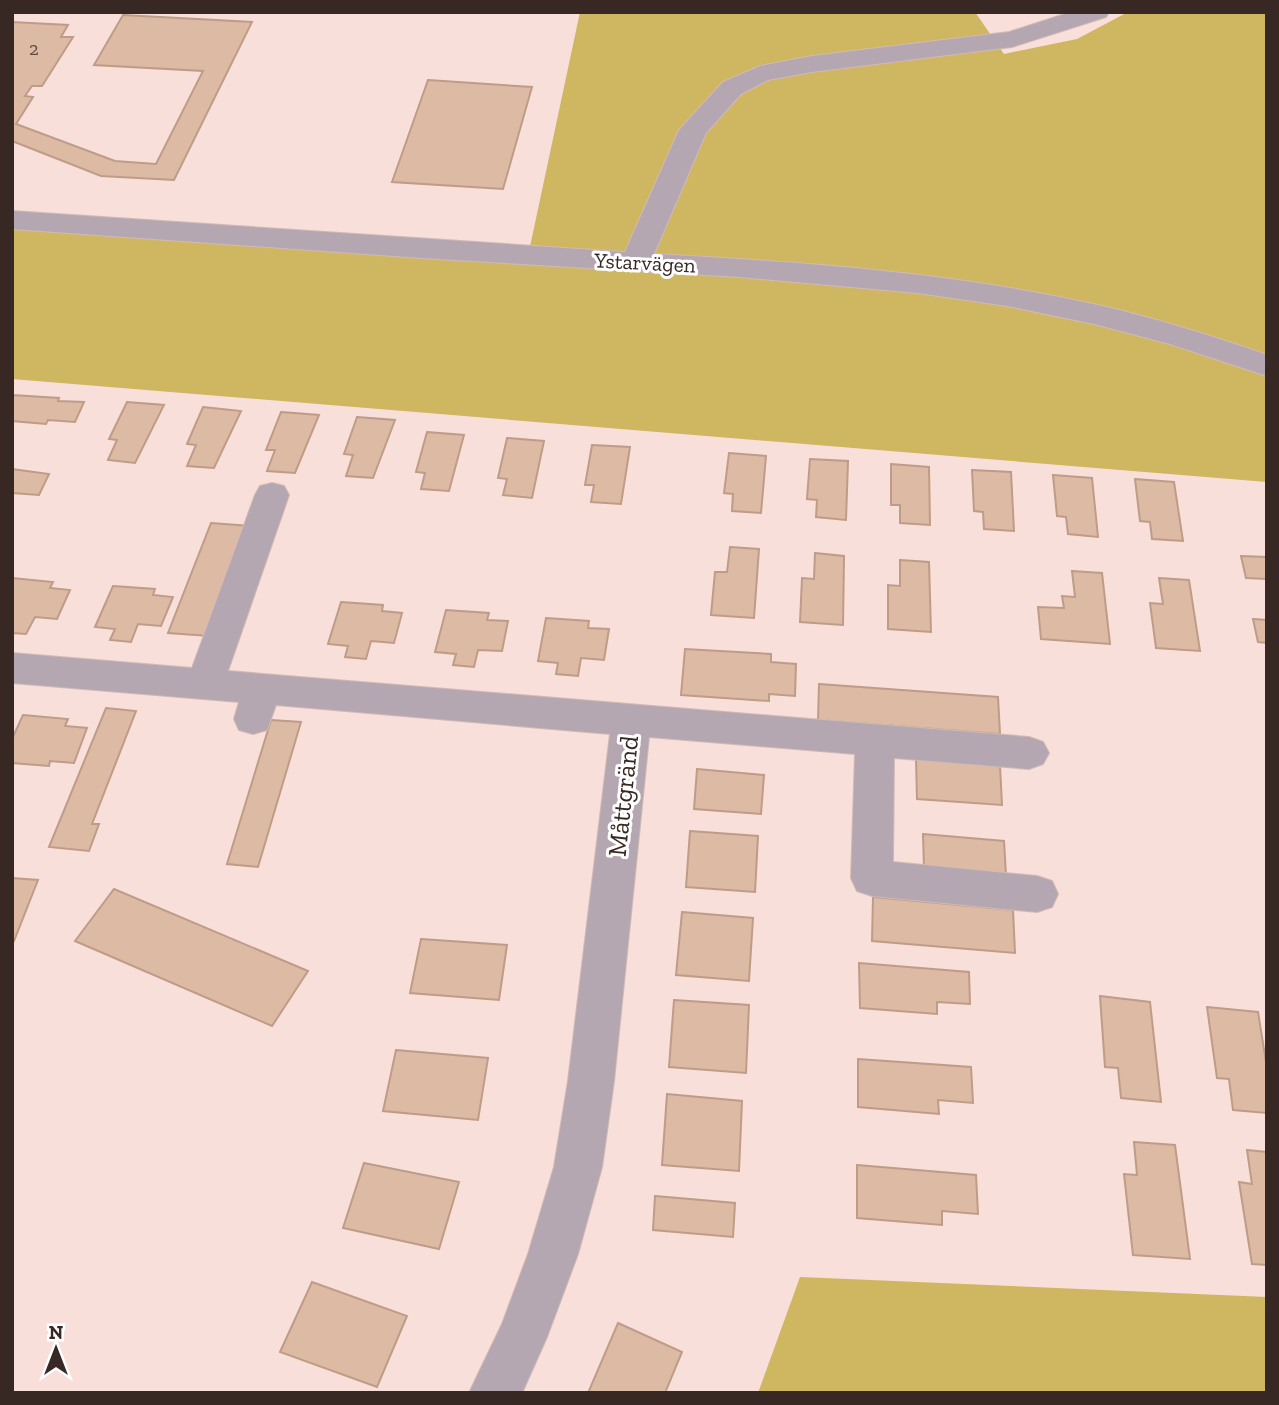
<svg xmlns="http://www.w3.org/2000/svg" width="1279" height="1405" viewBox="0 0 1279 1405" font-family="'Zilla Slab',serif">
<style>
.green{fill:#cfb660}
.building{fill:#ddbaa4;stroke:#be9c87;stroke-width:2}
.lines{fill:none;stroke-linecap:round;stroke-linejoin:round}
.minor-casing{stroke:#d2bab5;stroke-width:2}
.minor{fill:#b5a7b2;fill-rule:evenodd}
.labels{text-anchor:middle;stroke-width:6;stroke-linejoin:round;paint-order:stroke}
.far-number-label{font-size:19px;fill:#614c44}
.far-street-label{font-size:21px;fill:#382824;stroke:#fff}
.street-label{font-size:26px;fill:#382824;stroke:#fff}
</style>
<rect width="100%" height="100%" fill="#f9dfd9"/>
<g class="green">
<polygon points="580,12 975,12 1004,54 1077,39 1128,12 1267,12 1267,482 12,379 12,220 528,256"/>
<polygon points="800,1277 1267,1297 1267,1393 758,1393"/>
</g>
<g class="building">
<polygon points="123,15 252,22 174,180 101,176 12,141 12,22 68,25 61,37 73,37 42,86 32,86 25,96 33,97 16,124 115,161 156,164 203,71 94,65"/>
<polygon points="428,80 532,87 503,189 392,182"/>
<polygon points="12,395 59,398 58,401 84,402 75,422 48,420 46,424 12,421"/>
<polygon points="127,402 164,405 135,463 108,460 117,440 109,439"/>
<polygon points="203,407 241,411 214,468 187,466 196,445 187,444"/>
<polygon points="281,412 319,415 295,473 267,471 275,450 266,450"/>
<polygon points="357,417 395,420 373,478 346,476 353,455 344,454"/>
<polygon points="427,432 464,435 449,491 421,489 425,473 416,472"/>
<polygon points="507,438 544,441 532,498 503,495 507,479 498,478"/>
<polygon points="592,445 630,447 621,504 591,502 594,485 585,485"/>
<polygon points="729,453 766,456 761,513 732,511 733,494 724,493"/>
<polygon points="810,459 848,461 846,520 816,517 817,500 807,499"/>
<polygon points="891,464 929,467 930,525 900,523 900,505 891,505"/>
<polygon points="12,469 49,474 39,495 12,493"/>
<polygon points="972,470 1011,472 1014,531 984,529 983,512 974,511"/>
<polygon points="1053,475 1092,478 1098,537 1068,534 1066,517 1057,516"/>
<polygon points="1135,479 1174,482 1183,541 1152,539 1150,522 1140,521"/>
<polygon points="211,523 250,526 209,636 168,633"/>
<polygon points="730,547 759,549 754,618 711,615 715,572 727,572"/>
<polygon points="815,553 844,556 843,625 800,622 802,578 814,579"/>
<polygon points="1241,556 1267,557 1267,579 1246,578"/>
<polygon points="900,560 929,562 931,632 888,629 888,585 900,586"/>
<polygon points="1072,571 1102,573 1110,644 1041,639 1038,607 1064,608 1062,596 1075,597"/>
<polygon points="12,578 53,582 50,588 70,590 57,619 35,617 26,634 12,633"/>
<polygon points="1159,578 1189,580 1200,651 1156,648 1150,603 1163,604"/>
<polygon points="113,586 155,589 153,595 173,597 161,626 138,624 131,642 110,640 115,629 95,627"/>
<polygon points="341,602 383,605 382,611 402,613 394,643 371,641 366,659 345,657 348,646 328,644"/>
<polygon points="446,610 489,613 487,620 508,621 502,651 478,650 474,667 453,665 456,654 435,652"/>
<polygon points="546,618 589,621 588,628 609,629 604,660 581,658 578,676 556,674 558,663 538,661"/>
<polygon points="1253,619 1267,620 1267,643 1258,642"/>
<polygon points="685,649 771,654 771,662 796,664 795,696 769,694 769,701 681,695"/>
<polygon points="819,684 998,697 1000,734 818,720"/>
<polygon points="106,708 136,711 92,824 99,824 89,851 49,847"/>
<polygon points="23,715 68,719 65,726 87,728 74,763 50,761 49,766 12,763 12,739"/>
<polygon points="271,720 301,722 258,867 227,864"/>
<polygon points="916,759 1000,766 1002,805 917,799"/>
<polygon points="697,769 764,775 761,814 694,809"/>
<polygon points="690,831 758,836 755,892 686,887"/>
<polygon points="923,834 1004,841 1006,875 924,868"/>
<polygon points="12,878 38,880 14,941 12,941"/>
<polygon points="114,889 308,971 272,1026 75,941"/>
<polygon points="873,897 1013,910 1015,953 872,941"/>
<polygon points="682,912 753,918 749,981 676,975"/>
<polygon points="421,939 507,945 499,1000 410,993"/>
<polygon points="859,963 969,972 970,1004 937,1002 937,1014 860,1008"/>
<polygon points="1100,996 1150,1002 1161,1102 1121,1098 1118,1068 1105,1067"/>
<polygon points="674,1000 749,1005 746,1073 669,1067"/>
<polygon points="1207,1007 1258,1012 1267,1068 1267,1113 1233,1110 1229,1079 1217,1078"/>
<polygon points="396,1050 488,1058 478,1120 383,1111"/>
<polygon points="858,1059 971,1067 973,1103 938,1100 939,1114 858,1107"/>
<polygon points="667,1094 742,1101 739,1171 662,1165"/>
<polygon points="1134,1142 1175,1145 1190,1259 1133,1255 1124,1174 1137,1175"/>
<polygon points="1247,1150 1267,1152 1267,1265 1252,1264 1239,1182 1252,1184"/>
<polygon points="364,1163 459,1182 439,1249 343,1228"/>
<polygon points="857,1165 976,1175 978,1214 942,1211 942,1225 857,1218"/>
<polygon points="655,1196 735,1203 733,1237 653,1230"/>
<polygon points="312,1282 407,1316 377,1387 280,1352"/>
<polygon points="618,1323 682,1352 665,1393 588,1393"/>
</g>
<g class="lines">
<defs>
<g id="minor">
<path d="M1071,12h38l-3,5 -94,30 -200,25 -44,8 -27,14 -35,39 -52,121c148,8 295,18 439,50 59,13 117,31 174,51v21l-97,-32 -76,-20 -87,-18 -89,-13 -179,-16 -317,-19 -410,-29v-18l613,41 54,-122 44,-48 37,-16 52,-10 197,-24z"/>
<polygon points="272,483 284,486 289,495 228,671 1029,737 1043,742 1049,753 1043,764 1029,769 894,758 893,862 1037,876 1052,881 1058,894 1052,907 1037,912 872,896 857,891 851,878 855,754 649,737 614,1081 602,1167 578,1254 547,1337 522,1393 469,1393 502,1324 528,1254 554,1167 568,1081 610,734 276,705 267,730 253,734 239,730 234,719 239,702 12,683 12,653 192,668 255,495 260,486"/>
</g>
</defs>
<use href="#minor" class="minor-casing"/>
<use href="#minor" class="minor"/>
</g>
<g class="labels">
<g class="far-number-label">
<text x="34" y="55">2</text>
</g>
<g class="far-street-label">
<text transform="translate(645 263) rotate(3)" y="7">Ystarvägen</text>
</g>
<g class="street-label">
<text transform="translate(623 796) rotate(-84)" y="9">Måttgränd</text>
</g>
</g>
<rect width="1279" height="1405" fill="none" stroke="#382824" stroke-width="28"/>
<g transform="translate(56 1349)" stroke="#ffffff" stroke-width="5" paint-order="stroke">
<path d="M0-5L12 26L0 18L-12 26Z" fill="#382824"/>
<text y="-10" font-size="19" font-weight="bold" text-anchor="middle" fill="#382824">N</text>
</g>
</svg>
